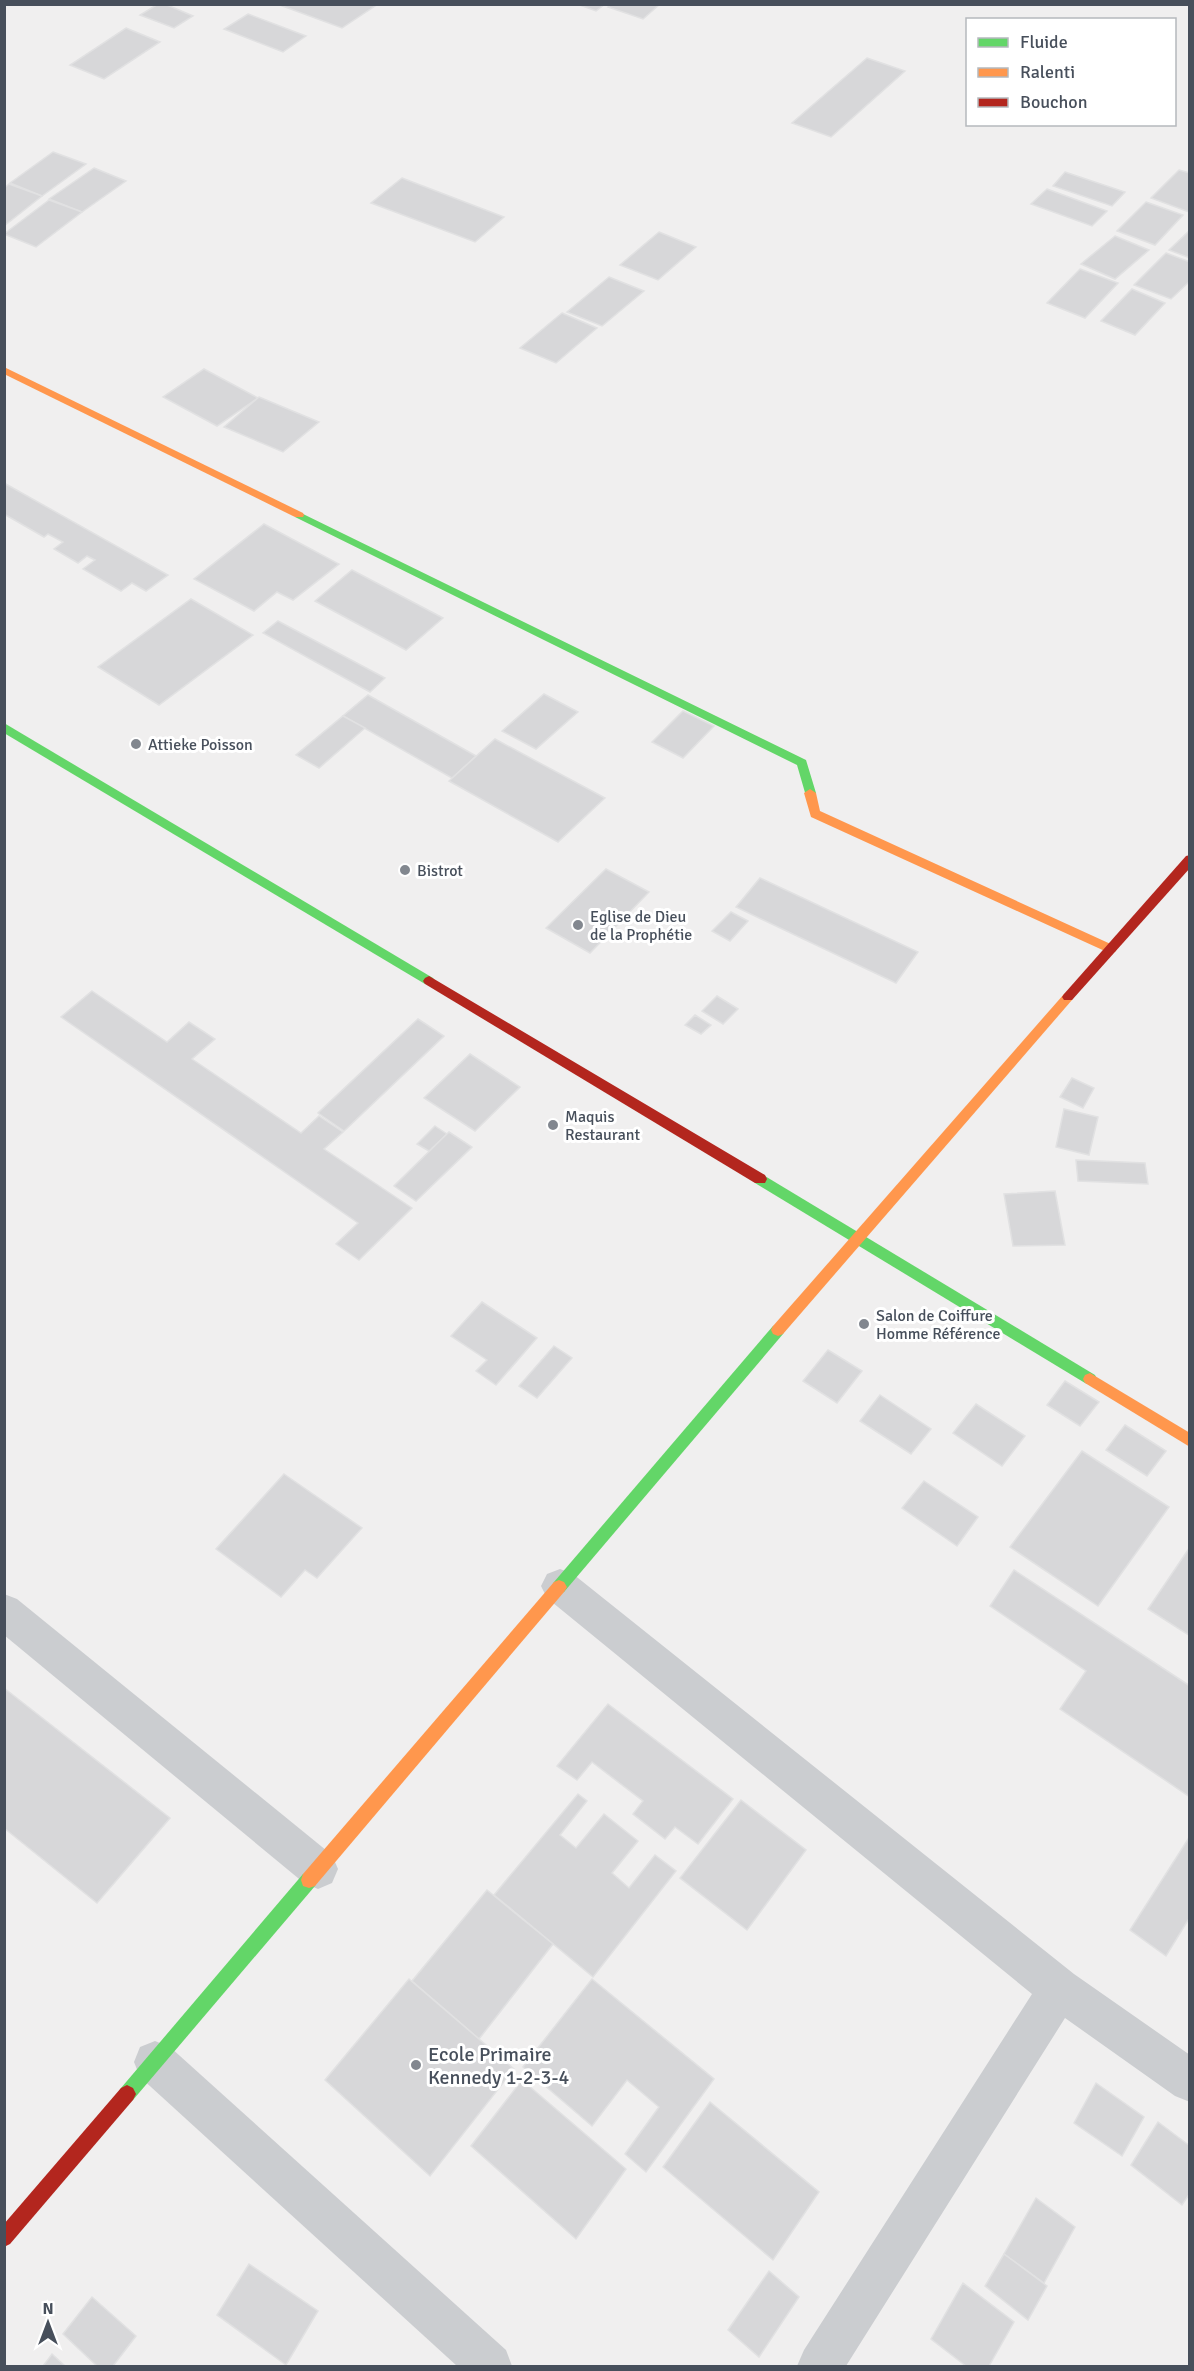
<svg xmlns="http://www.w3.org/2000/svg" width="1194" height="2371" viewBox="0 0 1194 2371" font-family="Signika,sans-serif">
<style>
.building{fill:#d7d7d9;stroke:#e1e1e2;stroke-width:1.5}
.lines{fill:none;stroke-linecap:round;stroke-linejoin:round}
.street{fill:#cbcdd0;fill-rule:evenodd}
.fast{fill:#63d668;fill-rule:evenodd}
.slow{fill:#ff974d;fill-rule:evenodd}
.jam{fill:#b3261e;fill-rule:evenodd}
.poi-dot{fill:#82878f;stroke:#fff;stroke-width:2}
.labels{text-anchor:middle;stroke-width:6;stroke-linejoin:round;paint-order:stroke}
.poi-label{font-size:16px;fill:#474f5b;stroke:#fff;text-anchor:start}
.near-poi-label{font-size:20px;fill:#474f5b;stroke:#fff;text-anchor:start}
</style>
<rect width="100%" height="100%" fill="#f0efef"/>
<g class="building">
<polygon points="158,4 165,4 193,16 174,28 140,15"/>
<polygon points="277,4 372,4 375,6 342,28"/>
<polygon points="577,4 605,4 596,11"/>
<polygon points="612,4 660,4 643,19 608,7"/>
<polygon points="248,14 306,36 283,52 224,29"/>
<polygon points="126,28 160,42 104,79 70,65"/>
<polygon points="867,58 905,71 831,137 792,123"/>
<polygon points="53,152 86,164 42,196 10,183"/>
<polygon points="94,168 126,181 82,212 49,199"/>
<polygon points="1179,170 1190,173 1189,212 1151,198"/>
<polygon points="1065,172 1125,192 1112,206 1053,186"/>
<polygon points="402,178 504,217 475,242 371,203"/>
<polygon points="9,184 42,196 4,226 4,188"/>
<polygon points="1047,189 1107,211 1092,226 1031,204"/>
<polygon points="49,200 82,212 36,247 4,234"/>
<polygon points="1146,202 1183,215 1155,245 1117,231"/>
<polygon points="1190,230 1190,258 1169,250"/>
<polygon points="659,232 696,247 658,280 620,265"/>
<polygon points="1115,236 1149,250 1115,279 1081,264"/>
<polygon points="1166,253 1190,262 1190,281 1171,299 1134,285"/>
<polygon points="1080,269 1118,283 1085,318 1047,303"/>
<polygon points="609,277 644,291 602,326 567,312"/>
<polygon points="1132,289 1165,303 1135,335 1101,321"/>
<polygon points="562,313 597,328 556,363 520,348"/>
<polygon points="204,369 258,398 217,426 163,397"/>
<polygon points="259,397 319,422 283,452 224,427"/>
<polygon points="4,483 168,575 146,591 132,583 121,591 83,569 95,560 87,556 78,563 54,549 63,542 48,534 44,537 4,514"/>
<polygon points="264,524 339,564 293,600 277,592 254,611 194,579"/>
<polygon points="352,570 443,618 406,650 315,601"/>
<polygon points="191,599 253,635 159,705 98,667"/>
<polygon points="278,621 385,678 370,692 263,633"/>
<polygon points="544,694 578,712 536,749 502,731"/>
<polygon points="368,695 476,756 452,778 343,716"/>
<polygon points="683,711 714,726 683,758 652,742"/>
<polygon points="343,716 365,728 319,768 296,755"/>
<polygon points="495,739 605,798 558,842 449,781"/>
<polygon points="606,869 649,892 590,953 546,928"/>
<polygon points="760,878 918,952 896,983 736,907"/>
<polygon points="731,912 748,921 730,941 712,931"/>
<polygon points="92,991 167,1042 189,1022 215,1039 192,1059 301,1133 319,1116 343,1132 324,1149 412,1208 359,1260 336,1244 358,1223 61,1017"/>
<polygon points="717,996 738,1009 723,1024 702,1011"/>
<polygon points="695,1015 711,1025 701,1034 685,1025"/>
<polygon points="418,1019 444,1036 344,1131 318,1113"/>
<polygon points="470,1054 520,1087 475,1131 424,1098"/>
<polygon points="1072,1078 1094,1088 1083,1108 1060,1097"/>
<polygon points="1064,1109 1098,1117 1089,1155 1056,1147"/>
<polygon points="435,1126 447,1134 429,1151 417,1144"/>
<polygon points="449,1132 472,1147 416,1201 394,1186"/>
<polygon points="1076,1160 1145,1163 1148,1184 1078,1181"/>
<polygon points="1055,1191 1065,1245 1013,1246 1004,1194"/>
<polygon points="482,1302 537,1338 496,1385 476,1371 487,1360 451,1336"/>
<polygon points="554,1346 572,1358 537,1398 519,1386"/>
<polygon points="828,1350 862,1371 837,1403 803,1381"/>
<polygon points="1065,1381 1099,1402 1080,1426 1047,1405"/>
<polygon points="880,1395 931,1429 911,1454 860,1421"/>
<polygon points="976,1404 1025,1436 1002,1466 953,1433"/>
<polygon points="1125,1425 1166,1451 1147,1476 1106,1450"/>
<polygon points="1082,1451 1169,1507 1098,1606 1010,1547"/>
<polygon points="284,1474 362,1528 317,1578 305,1570 281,1597 216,1549"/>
<polygon points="924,1481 978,1517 957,1546 902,1508"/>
<polygon points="1190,1547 1190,1636 1148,1609"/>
<polygon points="1014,1570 1190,1686 1190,1797 1060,1709 1086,1671 990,1606"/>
<polygon points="4,1688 170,1818 97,1903 4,1828"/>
<polygon points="608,1704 733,1799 698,1844 675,1827 665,1839 633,1814 643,1801 592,1762 577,1780 557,1766"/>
<polygon points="578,1794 587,1801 560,1835 576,1848 604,1814 638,1841 612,1873 629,1888 655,1855 676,1871 593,1977 494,1895"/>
<polygon points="741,1800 806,1850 747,1930 680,1878"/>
<polygon points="1190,1836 1190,1917 1166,1956 1130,1930"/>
<polygon points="487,1890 553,1944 479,2039 412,1981"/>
<polygon points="409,1979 514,2069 430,2176 325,2080"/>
<polygon points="592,1979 714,2079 646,2172 625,2154 659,2107 627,2080 592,2126 523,2067"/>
<polygon points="522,2080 626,2169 576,2239 471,2146"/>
<polygon points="1096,2083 1144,2117 1122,2156 1074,2123"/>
<polygon points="710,2102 819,2192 773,2260 663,2167"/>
<polygon points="1158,2122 1190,2146 1190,2193 1182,2205 1131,2165"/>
<polygon points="1036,2198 1075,2227 1044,2283 1004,2254"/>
<polygon points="1004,2254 1047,2286 1028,2320 985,2286"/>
<polygon points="249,2264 318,2311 286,2365 217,2315"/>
<polygon points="769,2271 799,2297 759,2357 728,2330"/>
<polygon points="963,2283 1014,2322 989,2366 966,2366 931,2339"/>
<polygon points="92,2297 136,2336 113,2366 97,2366 63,2334"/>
<polygon points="52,2354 65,2366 43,2366"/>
</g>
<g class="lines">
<g class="street">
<polygon points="560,1569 573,1574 1074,1974 1190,2055 1190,2102 1175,2096 1065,2018 846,2366 797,2366 804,2350 1032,1994 547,1598 541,1586 547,1574"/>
<polygon points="4,1594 17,1599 332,1855 338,1869 332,1883 318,1889 304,1883 4,1635"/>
<polygon points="155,2041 170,2047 506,2350 512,2366 457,2366 140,2077 134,2062 140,2047"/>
</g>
<g class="fast">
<polygon points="299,512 806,760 816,793 814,796 806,796 797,765 295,517 295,513"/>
<polygon points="4,723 433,978 435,981 433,984 425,984 4,733"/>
<polygon points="760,1173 1095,1375 1097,1379 1095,1383 1090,1385 1085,1383 755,1183 753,1179 755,1175"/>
<polygon points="778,1324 783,1326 785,1330 783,1334 564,1592 559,1594 554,1592 551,1587 554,1582 773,1326"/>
<polygon points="309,1872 315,1874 317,1880 315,1886 133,2100 127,2103 121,2100 118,2094 121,2088 303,1874"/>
</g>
<g class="slow">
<polygon points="4,367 303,513 304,515 303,517 295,517 4,374"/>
<polygon points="810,789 816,793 820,811 1115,946 1117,949 1115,952 1107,952 811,817 804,793"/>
<polygon points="1068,992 1072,994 1074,997 1072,1000 783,1334 778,1336 773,1334 771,1330 773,1326 1064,994"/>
<polygon points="1090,1373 1190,1433 1190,1447 1085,1383 1083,1379 1085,1375"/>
<polygon points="559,1580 564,1582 567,1587 564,1592 315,1886 309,1888 303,1886 301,1880 303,1874 554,1582"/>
</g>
<g class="jam">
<polygon points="1190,855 1190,868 1072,1000 1064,1000 1062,997 1064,994 1186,856"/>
<polygon points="429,976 765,1175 767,1179 765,1183 755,1183 425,984 423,981 425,978"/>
<polygon points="127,2085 133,2088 136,2094 133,2100 10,2244 4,2247 4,2224 121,2088"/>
</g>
</g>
<g class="poi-dot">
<circle cx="136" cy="744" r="6"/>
<circle cx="405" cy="870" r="6"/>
<circle cx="578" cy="925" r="6"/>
<circle cx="553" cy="1125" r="6"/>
<circle cx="864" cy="1324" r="6"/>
<circle cx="416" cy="2065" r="6"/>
</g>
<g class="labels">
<g class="poi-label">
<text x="148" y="750">Attieke Poisson</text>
<text x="417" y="876">Bistrot</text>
<text x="590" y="922">Eglise de Dieu<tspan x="590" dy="18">de la Prophétie</tspan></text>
<text x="565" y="1122">Maquis<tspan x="565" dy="18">Restaurant</tspan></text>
<text x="876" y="1321">Salon de Coiffure<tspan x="876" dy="18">Homme Référence</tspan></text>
</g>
<g class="near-poi-label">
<text x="428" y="2061">Ecole Primaire<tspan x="428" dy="23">Kennedy 1-2-3-4</tspan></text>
</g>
</g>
<rect width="1194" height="2371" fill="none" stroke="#474f5b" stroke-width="12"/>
<rect x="966" y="18" width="210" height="108" fill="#ffffff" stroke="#b5b9bd" stroke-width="1.5"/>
<rect x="978" y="38" width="30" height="9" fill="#63d668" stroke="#b5b9bd" stroke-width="1.5"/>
<text x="1020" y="48" font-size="18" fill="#474f5b">Fluide</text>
<rect x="978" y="68" width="30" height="9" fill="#ff974d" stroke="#b5b9bd" stroke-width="1.5"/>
<text x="1020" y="78" font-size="18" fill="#474f5b">Ralenti</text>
<rect x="978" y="98" width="30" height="9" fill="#b3261e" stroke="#b5b9bd" stroke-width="1.5"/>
<text x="1020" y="108" font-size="18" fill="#474f5b">Bouchon</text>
<g transform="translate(48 2323)" stroke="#ffffff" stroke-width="4.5" paint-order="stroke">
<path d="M0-4.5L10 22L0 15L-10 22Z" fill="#474f5b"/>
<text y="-9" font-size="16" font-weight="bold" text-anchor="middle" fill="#474f5b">N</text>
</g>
</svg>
